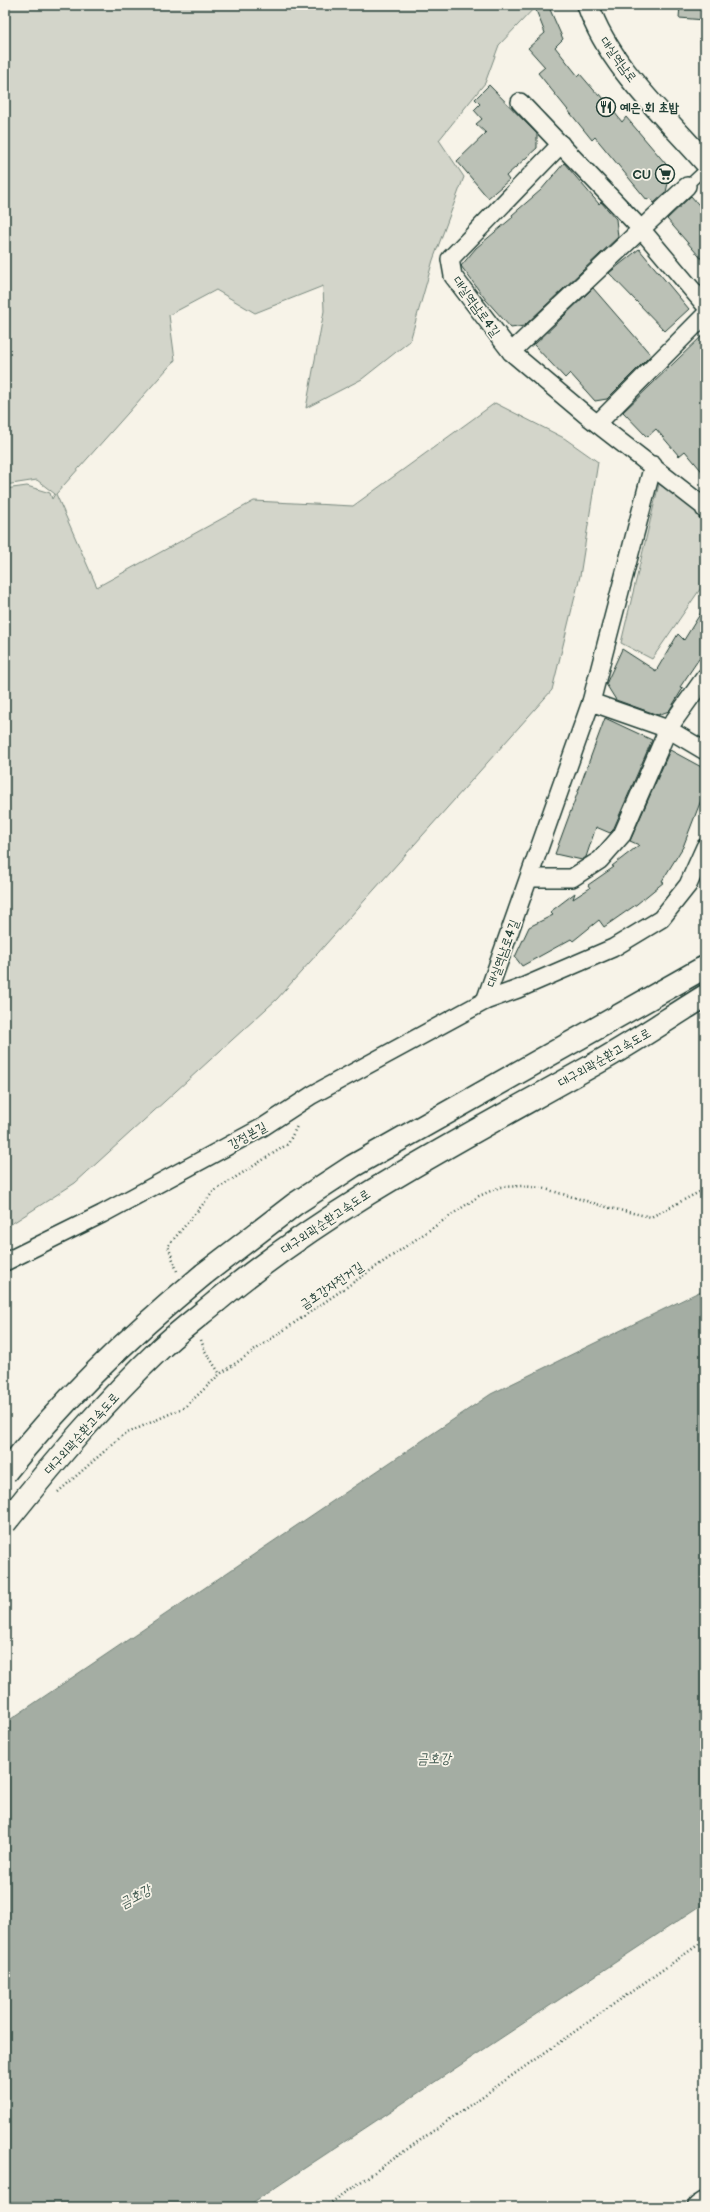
<svg xmlns="http://www.w3.org/2000/svg" width="710" height="2212" viewBox="0 0 710 2212" font-family="'Balsamiq Sans','Poor Story',sans-serif">
<style>
.green{fill:#d3d5ca;stroke:#79897f}
.water{fill:#a4ada3;stroke:#6f8077}
.building{fill:#bbc1b6;stroke:#1f3d34}
.lines{fill:none;stroke-linecap:round;stroke-linejoin:round}
.service-casing{stroke:#1f3d34;stroke-width:12}
.minor-casing{stroke:#1f3d34;stroke-width:20}
.tertiary-casing{stroke:#1f3d34;stroke-width:24}
.secondary-casing{stroke:#1f3d34;stroke-width:25}
.motorway-casing{stroke:#1f3d34;stroke-width:25}
.path{stroke:#1f3d34;stroke-width:2.5;stroke-dasharray:1 3;stroke-linecap:butt}
.service{stroke:#f7f3e8;stroke-width:9}
.minor{stroke:#f7f3e8;stroke-width:17}
.tertiary{stroke:#f7f3e8;stroke-width:21}
.secondary{stroke:#f7f3e8;stroke-width:22}
.motorway{stroke:#f7f3e8;stroke-width:22}
.motorway-bridge-casing{stroke:#1f3d34;stroke-width:25;stroke-linecap:butt}
.motorway-bridge{stroke:#f7f3e8;stroke-width:22}
.labels{text-anchor:middle;stroke-width:3.5;stroke-linejoin:round;paint-order:stroke}
.street-label{font-size:13px;fill:#1f3d34;stroke:#f7f3e8}
.poi-label{font-size:13px;font-weight:bold;fill:#1f3d34;stroke:#f7f3e8;text-anchor:start}
.water-label{font-size:14px;font-style:italic;fill:#405950;stroke:#f7f3e8}
</style>
<rect width="100%" height="100%" fill="#f7f3e8"/>
<filter id="ink" filterUnits="userSpaceOnUse"><feTurbulence type="fractalNoise" baseFrequency=".025" numOctaves="2"/><feDisplacementMap in="SourceGraphic" scale="8" xChannelSelector="R" yChannelSelector="G"/><feConvolveMatrix kernelMatrix="1 2 1 2 8 2 1 2 1" color-interpolation-filters="sRGB"/></filter>
<g filter="url(#ink)">
<g class="green">
<polygon points="5,5 537,5 499,45 485,83 439,140 464,177 433,260 410,341 362,379 306,408 324,311 323,286 255,313 216,290 169,315 175,360 56,494 97,587 254,501 353,506 495,403 564,438 598,462 580,576 552,690 277,999 75,1183 5,1228 5,489 27,486 50,493 52,499 55,494 37,480 5,485"/>
<polygon points="659,484 699,513 705,520 705,582 652,659 621,643"/>
</g>
<polygon class="water" points="705,1289 705,1903 246,2207 5,2207 5,1723 491,1394"/>
<g class="building">
<polygon points="534,5 548,5 563,39 555,47 578,76 580,74 599,96 600,94 622,122 626,117 671,170 666,192 654,203 650,198 647,200 595,137 592,140 538,73 545,67 528,48 545,33"/>
<polygon points="680,5 705,5 705,20 679,18"/>
<polygon points="489,85 537,134 537,148 506,176 509,180 488,198 457,161 486,133 476,124 482,119 474,110 480,104 475,99"/>
<polygon points="564,163 599,204 601,202 616,219 618,237 524,326 511,328 486,300 461,266 476,248 513,217 512,215 541,190"/>
<polygon points="691,196 705,212 705,263 667,219"/>
<polygon points="639,249 689,309 665,331 609,273"/>
<polygon points="593,288 651,355 607,399 595,401 570,373 565,378 534,345"/>
<polygon points="705,333 705,475 685,451 679,456 656,429 647,437 623,412"/>
<polygon points="705,606 705,650 680,687 683,688 669,711 658,715 616,700 606,684 622,649 656,671 678,634 684,640"/>
<polygon points="605,718 652,740 613,830 610,833 596,827 586,857 582,860 555,854"/>
<polygon points="670,750 705,769 705,790 683,847 662,881 664,882 637,904 604,927 599,920 573,941 571,939 522,966 515,957 529,927 553,915 550,912 575,893 573,899 590,888 588,885 614,867 612,866 639,845 630,841"/>
</g>
<g class="lines">
<defs>
<polyline id="service" points="687,186 705,169"/>
<g id="minor">
<polyline points="520,102 641,229 705,305"/>
<polyline points="561,144 450,259 453,276 511,352 586,415 703,506 705,510"/>
<polyline points="511,352 687,186"/>
<polyline points="598,423 705,315"/>
<polyline points="591,702 668,729 705,751"/>
<polyline points="529,878 572,878 600,860 622,835 668,729 705,677"/>
<polyline points="485,1001 591,702 653,465"/>
<polyline points="5,1262 102,1214 263,1127 312,1095 485,1001 518,989 613,948 661,919 688,885 705,847"/>
</g>
<path id="tertiary" d="M588,5c20,60 76,110 117,157"/>
<polyline id="secondary" points="699,2207 705,2203"/>
<g id="motorway">
<polyline points="204,1274 295,1204 353,1166 705,967"/>
<path d="M217,1301c117,-98 253,-166 385,-241 35,-20 69,-43 103,-64"/>
</g>
</defs>
<use href="#service" class="service-casing"/>
<use href="#minor" class="minor-casing"/>
<use href="#tertiary" class="tertiary-casing"/>
<use href="#secondary" class="secondary-casing"/>
<use href="#motorway" class="motorway-casing"/>
<g class="path">
<polyline points="177,1271 168,1246 214,1191 288,1144 297,1126"/>
<polyline points="201,1340 205,1351 220,1374"/>
<polyline points="58,1492 123,1435 185,1407 220,1374 479,1196 500,1187 523,1186 542,1188 610,1208 651,1217 705,1189"/>
<polyline points="325,2207 705,1940"/>
</g>
<use href="#service" class="service"/>
<use href="#minor" class="minor"/>
<use href="#tertiary" class="tertiary"/>
<use href="#secondary" class="secondary"/>
<use href="#motorway" class="motorway"/>
<defs>
<g id="motorway-bridge">
<path d="M5,1473c58,-74 126,-139 199,-199"/>
<path d="M5,1523c49,-61 99,-121 156,-175 18,-17 38,-32 56,-47"/>
</g>
</defs>
<use href="#motorway-bridge" class="motorway-bridge-casing"/>
<use href="#motorway-bridge" class="motorway-bridge"/>
</g>
</g>
<defs>
<symbol id="restaurant-ring" viewBox="-11 -11 22 22"><circle r="9.5" fill="#f7f3e8" stroke="#1f3d34" stroke-width="1.5"/><path d="M-5-6h1v4h1v-4h1v4h1v-4h1v5L-1.5 .5V6h-2V.5L-5-1ZM5-6V6H3V1.5H1.5Q1.5-4 5-6Z" fill="#1f3d34"/></symbol>
<symbol id="supermarket-ring" viewBox="-11 -11 22 22"><circle r="9.5" fill="#f7f3e8" stroke="#1f3d34" stroke-width="1.5"/><path d="M-6-5.5h2.5l.6 2H6L4.5 2H-2.5L-4.4-4H-6ZM-1.5 3.2a1.3 1.3 0 1 0 .1 0ZM3 3.2a1.3 1.3 0 1 0 .1 0Z" fill="#1f3d34"/></symbol>
</defs>
<g fill-rule="evenodd">
<use href="#restaurant-ring" x="595" y="96" width="22" height="22"/>
<use href="#supermarket-ring" x="654" y="163" width="22" height="22"/>
</g>
<g class="labels">
<g class="street-label">
<text transform="translate(619 59) rotate(54)" y="5">대실역남로</text>
<text transform="translate(477 306) rotate(54)" y="5">대실역남로4길</text>
<text transform="translate(502 953) rotate(-70)" y="5">대실역남로4길</text>
<text transform="translate(604 1057) rotate(-30)" y="5">대구외곽순환고속도로</text>
<text transform="translate(247 1135) rotate(-29)" y="5">강정본길</text>
<text transform="translate(325 1221) rotate(-34)" y="5">대구외곽순환고속도로</text>
<text transform="translate(331 1285) rotate(-34)" y="5">금호강자전거길</text>
<text transform="translate(81 1433) rotate(-48)" y="5">대구외곽순환고속도로</text>
</g>
<g class="poi-label">
<text x="620" y="112">예은 회 초밥</text>
<text x="651" y="179" text-anchor="end">CU</text>
</g>
<g class="water-label">
<text x="434" y="1763">금호강</text>
<text transform="translate(135 1896) rotate(-28)" y="5">금호강</text>
</g>
</g>
<rect width="710" height="2212" fill="none" stroke="#f7f3e8" stroke-width="20"/>
<rect x="10" y="10" width="690" height="2192" fill="none" stroke="#1f3d34" stroke-width="1.5" filter="url(#ink)"/>
</svg>
